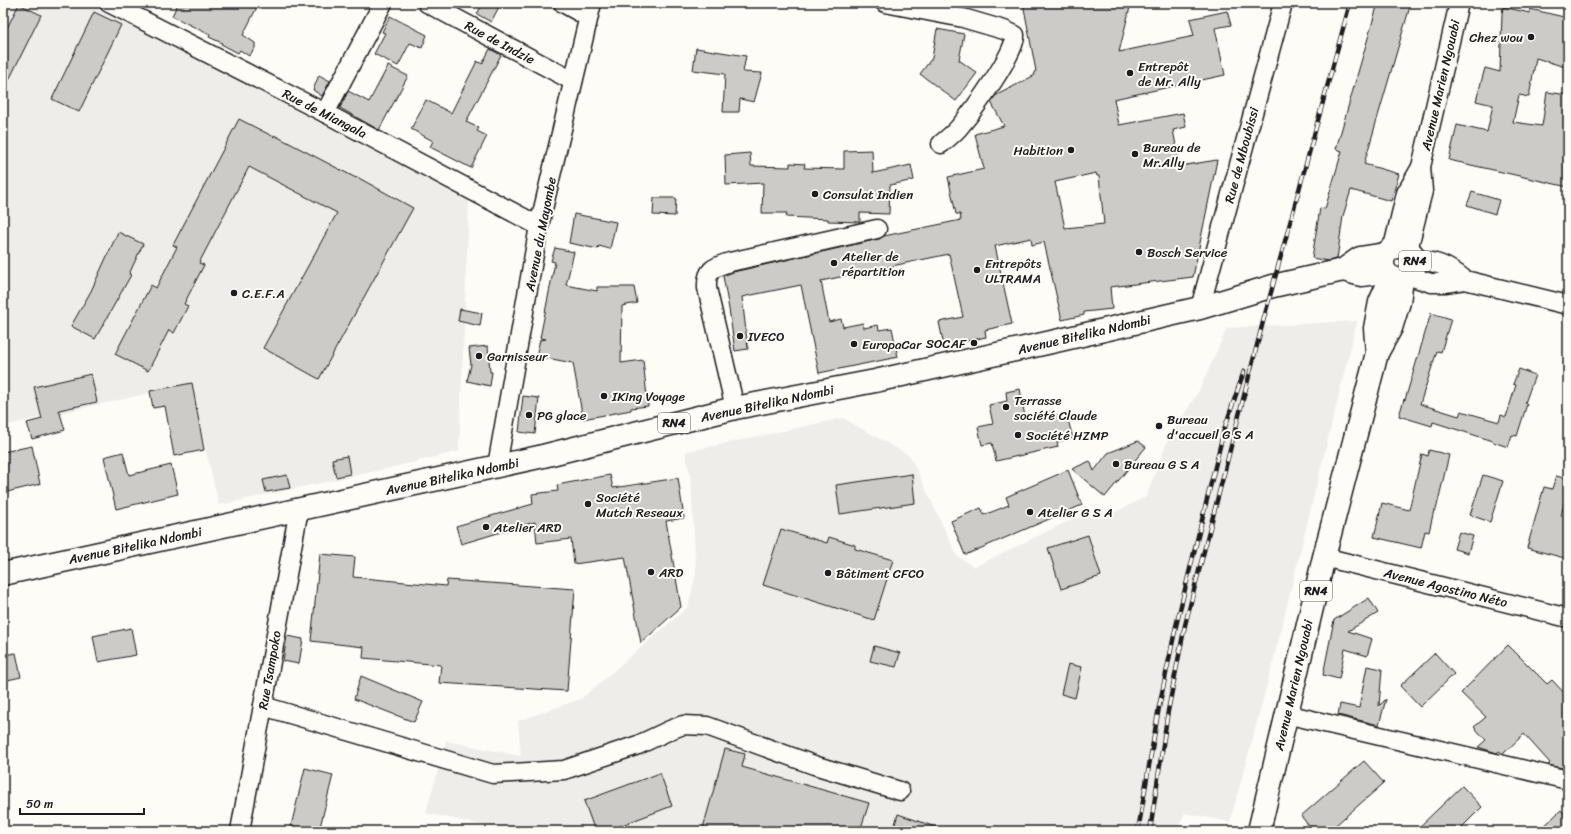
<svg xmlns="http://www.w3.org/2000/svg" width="1571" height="834" viewBox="0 0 1571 834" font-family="Sriracha,sans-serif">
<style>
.built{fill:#eeede9}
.building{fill:#cccbc8;stroke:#1c1c1c;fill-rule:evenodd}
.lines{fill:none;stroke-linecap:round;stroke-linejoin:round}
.minor-casing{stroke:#1c1c1c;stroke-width:21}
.highway-casing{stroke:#1c1c1c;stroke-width:25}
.minor{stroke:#fdfcf7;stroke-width:18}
.highway{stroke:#fdfcf7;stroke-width:22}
.rail-casing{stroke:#1c1c1c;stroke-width:4.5}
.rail{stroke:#fdfcf7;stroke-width:3;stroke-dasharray:9;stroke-linecap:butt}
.poi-dot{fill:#1c1c1c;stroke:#fdfcf7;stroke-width:1.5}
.labels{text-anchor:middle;stroke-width:4;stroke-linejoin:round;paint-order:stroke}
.shield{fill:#fdfcf7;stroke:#605f5e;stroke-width:1}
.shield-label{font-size:12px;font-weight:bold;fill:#1c1c1c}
.poi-label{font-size:13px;fill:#1c1c1c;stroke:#fdfcf7;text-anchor:start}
.street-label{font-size:13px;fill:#1c1c1c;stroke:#fdfcf7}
</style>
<rect width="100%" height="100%" fill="#fdfcf7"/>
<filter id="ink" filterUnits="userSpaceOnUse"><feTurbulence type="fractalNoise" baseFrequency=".025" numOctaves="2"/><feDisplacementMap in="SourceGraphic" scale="8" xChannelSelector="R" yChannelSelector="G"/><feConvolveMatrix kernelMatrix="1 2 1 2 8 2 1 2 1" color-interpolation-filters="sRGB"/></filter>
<g filter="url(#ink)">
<g class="built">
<polygon points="5,3 96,3 469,201 459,451 394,467 219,505 190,384 3,426 3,8"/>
<polygon points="1357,321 1273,662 1230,822 1185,813 1176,831 509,831 426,813 446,741 521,756 518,721 581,699 688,607 696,574 691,479 685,452 843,418 910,456 957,556 974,567 1075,518 1111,514 1146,497 1167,442 1200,389 1227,328"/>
</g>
<g class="building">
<polygon points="178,3 259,3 243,35 255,43 255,48 249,56 240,50 238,53 221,44 222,43 209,37 210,35 172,16"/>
<polygon points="483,3 501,3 491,22 477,14"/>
<path d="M1023,3h108l-12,49 75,-16 -4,-17 37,-8 4,14 -16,3 10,47 -111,24 5,26 64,-12 3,14 -13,3 7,36 37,-6 -24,117 -83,10 2,22 -28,3v3l-22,5 -18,-78 -12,3 -1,-7 -36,8 17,78 -27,6 1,7 -42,9 -5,-24 24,-5 -14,-63 -128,27 8,41 12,-3 2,8 20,-4 1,5 14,-3 1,5 13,-2 6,29 -79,16 -18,-88 -59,12 6,52 -13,2 -6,-42 -6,-33 10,-4 146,-33 5,-3 77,-16 -1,-6h-4l-8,-37 36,-8 -9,-35 29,-8 -13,-24 4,-6 40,-21 -1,-3 2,-1zM1096,173l1,3h2l5,48 -39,4 -10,-46z"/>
<polygon points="1378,3 1411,3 1364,164 1399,174 1391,201 1351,190 1343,216 1337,259 1328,261 1312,258 1320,208 1325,209 1342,151 1336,149"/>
<polygon points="19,4 41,15 3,92 3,36"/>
<polygon points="1503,7 1530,13 1530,9 1568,18 1568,68 1536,58 1529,97 1519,95 1513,122 1542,126 1547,92 1568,95 1568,187 1449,160 1457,125 1487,132 1493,105 1476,101 1485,68 1500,72 1502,14"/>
<polygon points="94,12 121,25 79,112 52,99"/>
<polygon points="390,16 427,35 422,48 410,43 398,66 374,54 385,33 382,32"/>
<polygon points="937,29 964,34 959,60 977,73 956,101 920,74 932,58"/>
<polygon points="696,48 746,56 743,72 762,73 754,102 740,99 739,112 723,112 725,74 693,70"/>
<polygon points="490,49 501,55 466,122 479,128 477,131 487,136 471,168 430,147 433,141 411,129 426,100 451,113 477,61 482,64"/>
<polygon points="388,66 408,76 379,130 340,108 348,91 369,102"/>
<polygon points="319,75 330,81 322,96 313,90"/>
<polygon points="239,119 274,137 274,135 356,178 357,177 413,208 319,379 263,348 337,213 249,167 199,263 204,265 184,304 188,306 174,333 169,330 148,371 115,354 151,285 156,288 177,247 173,245"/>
<polygon points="872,150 873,173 911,165 914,180 890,185 889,214 860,213 860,222 828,221 828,219 786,217 787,213 762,213 763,183 726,185 725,155 750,153 751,166 790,167 790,163 805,164 804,168 844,169 844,151"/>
<polygon points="1472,192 1499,200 1495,214 1467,205"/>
<polygon points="654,198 676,198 675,216 653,215"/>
<polygon points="574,214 616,222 610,249 599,246 598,249 569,243"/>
<polygon points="118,232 143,244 129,274 131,275 95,339 71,326 91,291"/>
<polygon points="555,248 574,252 566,285 597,291 597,287 634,287 637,303 622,306 621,363 643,360 648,406 631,408 631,410 583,419 573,363 536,356 540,340 546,339 540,338 555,262 551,261"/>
<polygon points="460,309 482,313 480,326 458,321"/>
<polygon points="1431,313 1451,319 1441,352 1437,351 1420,404 1459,416 1461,411 1499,422 1501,415 1506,417 1516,385 1513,384 1519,369 1535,375 1525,403 1527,404 1517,436 1512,435 1508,447 1493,442 1493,441 1433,422 1432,426 1399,416 1404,399 1405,400"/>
<polygon points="488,346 490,372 492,372 490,386 467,381 471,365 469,348"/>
<polygon points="91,374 97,402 59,410 65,430 32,439 27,423 42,419 34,387"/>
<polygon points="192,383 204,450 174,456 165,406 153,408 150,391"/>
<polygon points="1020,389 1025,417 1050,411 1051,418 1066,413 1073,438 1057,442 1058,447 996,461 992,443 982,445 978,427 993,424 989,405 1007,401 1006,392"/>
<polygon points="523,396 539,398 535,434 519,432"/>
<polygon points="1138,441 1146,447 1105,497 1072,469 1090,461 1094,471 1108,453"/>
<polygon points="32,446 40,484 3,493 3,452"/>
<polygon points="1429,450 1449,455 1436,510 1434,510 1429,532 1425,531 1421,548 1374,537 1382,503 1409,510 1422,454 1428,456"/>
<polygon points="123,452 129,475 171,465 178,494 116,509 104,457"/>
<polygon points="347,456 350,474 336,477 332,459"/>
<polygon points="1068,470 1082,505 965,555 951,521 981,508 984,515 1009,505 1006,497"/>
<polygon points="912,474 915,503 840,514 836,485"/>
<polygon points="287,475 290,488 266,492 263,480"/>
<polygon points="610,475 613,488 678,478 684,518 666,521 681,607 641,643 625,557 574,564 571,539 537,543 535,522 461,544 456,526 533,504 532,494 558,491 557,485"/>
<polygon points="1483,475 1503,481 1490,522 1470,515"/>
<polygon points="1556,476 1568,479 1568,487 1561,516 1568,517 1568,559 1527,548 1544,487 1552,489"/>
<polygon points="781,529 827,543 829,537 855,545 855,549 893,560 874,620 763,585"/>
<polygon points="1459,532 1473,536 1468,553 1454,549"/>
<polygon points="1088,535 1101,576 1061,589 1048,548"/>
<polygon points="320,554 355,557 353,577 446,586 447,580 575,589 567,691 439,683 441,665 363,658 364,647 311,641"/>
<polygon points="1369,598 1378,613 1348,631 1372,639 1367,656 1345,649 1339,679 1323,675 1334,620"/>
<polygon points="131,628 136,655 98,662 93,636"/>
<polygon points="287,636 303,639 299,664 283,661"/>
<polygon points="1508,645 1547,684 1552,680 1568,697 1568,769 1548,765 1550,763 1524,734 1503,754 1499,751 1497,753 1478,747 1486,740 1474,727 1486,717 1461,693"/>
<polygon points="874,646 900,653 896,667 870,661"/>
<polygon points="16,653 21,677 3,681 3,655"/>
<polygon points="1435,653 1454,674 1420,707 1400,686"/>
<polygon points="1068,664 1082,667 1075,698 1061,694"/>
<polygon points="1367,666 1382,669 1379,706 1386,699 1379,725 1338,715 1340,704 1359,708"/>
<polygon points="361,676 423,702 414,722 354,699"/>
<polygon points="725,749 745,754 742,767 869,803 860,831 714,831 703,828"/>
<polygon points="1364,761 1384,783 1329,831 1313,831 1301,816"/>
<polygon points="305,768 333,775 319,831 291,826"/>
<polygon points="660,773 672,806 606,831 595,831 584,801"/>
<polygon points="1462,786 1482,807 1458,831 1415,831"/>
<polygon points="1561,810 1568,818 1568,831 1539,831"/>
<polygon points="898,814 941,829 940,831 893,831"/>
</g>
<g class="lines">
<defs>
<g id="minor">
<polyline points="109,3 325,113 539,226"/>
<polyline points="427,3 573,81"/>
<polyline points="563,3 588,17"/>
<path d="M885,3l78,15 41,12 11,5c2,16 -42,76 -54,90 -5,7 -13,13 -20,19"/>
<polyline points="325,113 383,3"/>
<polyline points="1393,247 1406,193 1421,167"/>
<polyline points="1408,250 1423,191 1421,167 1459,3"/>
<path d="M1414,259c23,3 33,6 51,21"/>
<polyline points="1409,276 1431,283 1445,283 1465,280 1568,305"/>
<polyline points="1200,308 1283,3"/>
<path d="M735,408l-28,-120c-1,-18 6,-21 23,-26l147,-33"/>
<polyline points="497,466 539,226 592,3"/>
<polyline points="1324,557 1568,618"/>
<polyline points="263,706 493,774 564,770 638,745 670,730 683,725 707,726 814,765 900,791"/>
<polyline points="1286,714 1568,780"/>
<polyline points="240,831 299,509"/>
</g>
<g id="highway">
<circle cx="1399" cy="263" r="16"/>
<polyline points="1343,270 1361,275 1385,272"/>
<polyline points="1377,353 1375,328 1380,302 1391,278"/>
<polyline points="3,574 539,457 735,408 875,381 1047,343 1200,308 1273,286 1343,270 1360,258 1385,254"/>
<polyline points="1259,831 1324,557 1377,353 1391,328 1399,302 1402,279"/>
</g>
</defs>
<use href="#minor" class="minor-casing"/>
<use href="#highway" class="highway-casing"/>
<use href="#minor" class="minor"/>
<use href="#highway" class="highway"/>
<defs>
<g id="rail">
<polyline points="1138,831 1159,707 1176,626 1224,430 1244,371"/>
<polyline points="1150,831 1168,711 1185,625 1264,318 1350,3"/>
</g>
</defs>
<use href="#rail" class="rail-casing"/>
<use href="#rail" class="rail"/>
</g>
</g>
<g class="poi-dot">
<circle cx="1531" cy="37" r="4"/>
<circle cx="1130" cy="73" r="4"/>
<circle cx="1071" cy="150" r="4"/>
<circle cx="1135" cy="154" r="4"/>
<circle cx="815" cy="194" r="4"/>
<circle cx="1139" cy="252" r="4"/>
<circle cx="834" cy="263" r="4"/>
<circle cx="977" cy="270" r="4"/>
<circle cx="234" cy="293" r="4"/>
<circle cx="740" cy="336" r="4"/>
<circle cx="974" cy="343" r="4"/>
<circle cx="854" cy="344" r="4"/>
<circle cx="479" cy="356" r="4"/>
<circle cx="604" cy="396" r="4"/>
<circle cx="1006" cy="407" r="4"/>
<circle cx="529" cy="415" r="4"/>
<circle cx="1159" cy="426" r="4"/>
<circle cx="1018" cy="435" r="4"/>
<circle cx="1116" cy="464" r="4"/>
<circle cx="588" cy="504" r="4"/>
<circle cx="1030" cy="512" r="4"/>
<circle cx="486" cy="527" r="4"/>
<circle cx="651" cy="572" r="4"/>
<circle cx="828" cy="573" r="4"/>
</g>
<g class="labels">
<g class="shield">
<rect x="1399" y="251" width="32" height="20" rx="3"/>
<rect x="658" y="413" width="32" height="20" rx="3"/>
<rect x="1300" y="581" width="32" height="20" rx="3"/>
</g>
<g class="shield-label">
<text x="1415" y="265">RN4</text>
<text x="674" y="427">RN4</text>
<text x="1316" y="595">RN4</text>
</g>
<g class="poi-label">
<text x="1523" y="42" text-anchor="end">Chez wou</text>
<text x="1138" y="71">Entrepôt<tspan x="1138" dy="15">de Mr. Ally</tspan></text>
<text x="1143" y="152">Bureau de<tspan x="1143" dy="15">Mr.Ally</tspan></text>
<text x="1063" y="155" text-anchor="end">Habition</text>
<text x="823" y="199">Consulat Indien</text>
<text x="1147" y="257">Bosch Service</text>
<text x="842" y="261">Atelier de<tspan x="842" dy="15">répartition</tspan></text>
<text x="985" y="268">Entrepôts<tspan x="985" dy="15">ULTRAMA</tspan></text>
<text x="242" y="298">C.E.F.A</text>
<text x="748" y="341">IVECO</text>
<text x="966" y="348" text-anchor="end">SOCAF</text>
<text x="862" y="349">EuropaCar</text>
<text x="487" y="361">Garnisseur</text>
<text x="612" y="401">IKing Voyage</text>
<text x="1014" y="405">Terrasse<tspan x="1014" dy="15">société Claude</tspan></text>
<text x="537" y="420">PG glace</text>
<text x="1167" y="424">Bureau<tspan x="1167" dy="15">d'accueil G S A</tspan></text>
<text x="1026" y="440">Société HZMP</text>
<text x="1124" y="469">Bureau G S A</text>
<text x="596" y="502">Société<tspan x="596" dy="15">Mutch Reseaux</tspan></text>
<text x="1038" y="517">Atelier G S A</text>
<text x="494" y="532">Atelier ARD</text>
<text x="659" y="577">ARD</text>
<text x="836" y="578">Bâtiment CFCO</text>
</g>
<g class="street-label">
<text transform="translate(500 42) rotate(28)" y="5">Rue de Indzie</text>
<text transform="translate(1440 85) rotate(-77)" y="5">Avenue Marien Ngouabi</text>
<text transform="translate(325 113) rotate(27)" y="5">Rue de Miangala</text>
<text transform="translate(1241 155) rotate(-75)" y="5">Rue de Mboubissi</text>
<text transform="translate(540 234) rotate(-79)" y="5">Avenue du Mayombe</text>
<text transform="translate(1084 334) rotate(-13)" y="5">Avenue Bitelika Ndombi</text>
<text transform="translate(767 403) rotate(-12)" y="5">Avenue Bitelika Ndombi</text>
<text transform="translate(452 476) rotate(-12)" y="5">Avenue Bitelika Ndombi</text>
<text transform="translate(135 545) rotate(-12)" y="5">Avenue Bitelika Ndombi</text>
<text transform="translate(1446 587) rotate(14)" y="5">Avenue Agostino Néto</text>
<text transform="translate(269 670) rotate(-80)" y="5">Rue Tsampoko</text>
<text transform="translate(1293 685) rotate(-77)" y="5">Avenue Marien Ngouabi</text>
</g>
</g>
<rect width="1571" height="834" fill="none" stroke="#fdfcf7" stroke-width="16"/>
<rect x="8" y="8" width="1555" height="818" fill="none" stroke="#1c1c1c" stroke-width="1.5" filter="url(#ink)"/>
<path d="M20 808v6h124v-6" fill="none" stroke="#1c1c1c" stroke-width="2"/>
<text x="26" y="808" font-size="12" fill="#1c1c1c" stroke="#fdfcf7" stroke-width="3" paint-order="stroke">50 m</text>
</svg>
